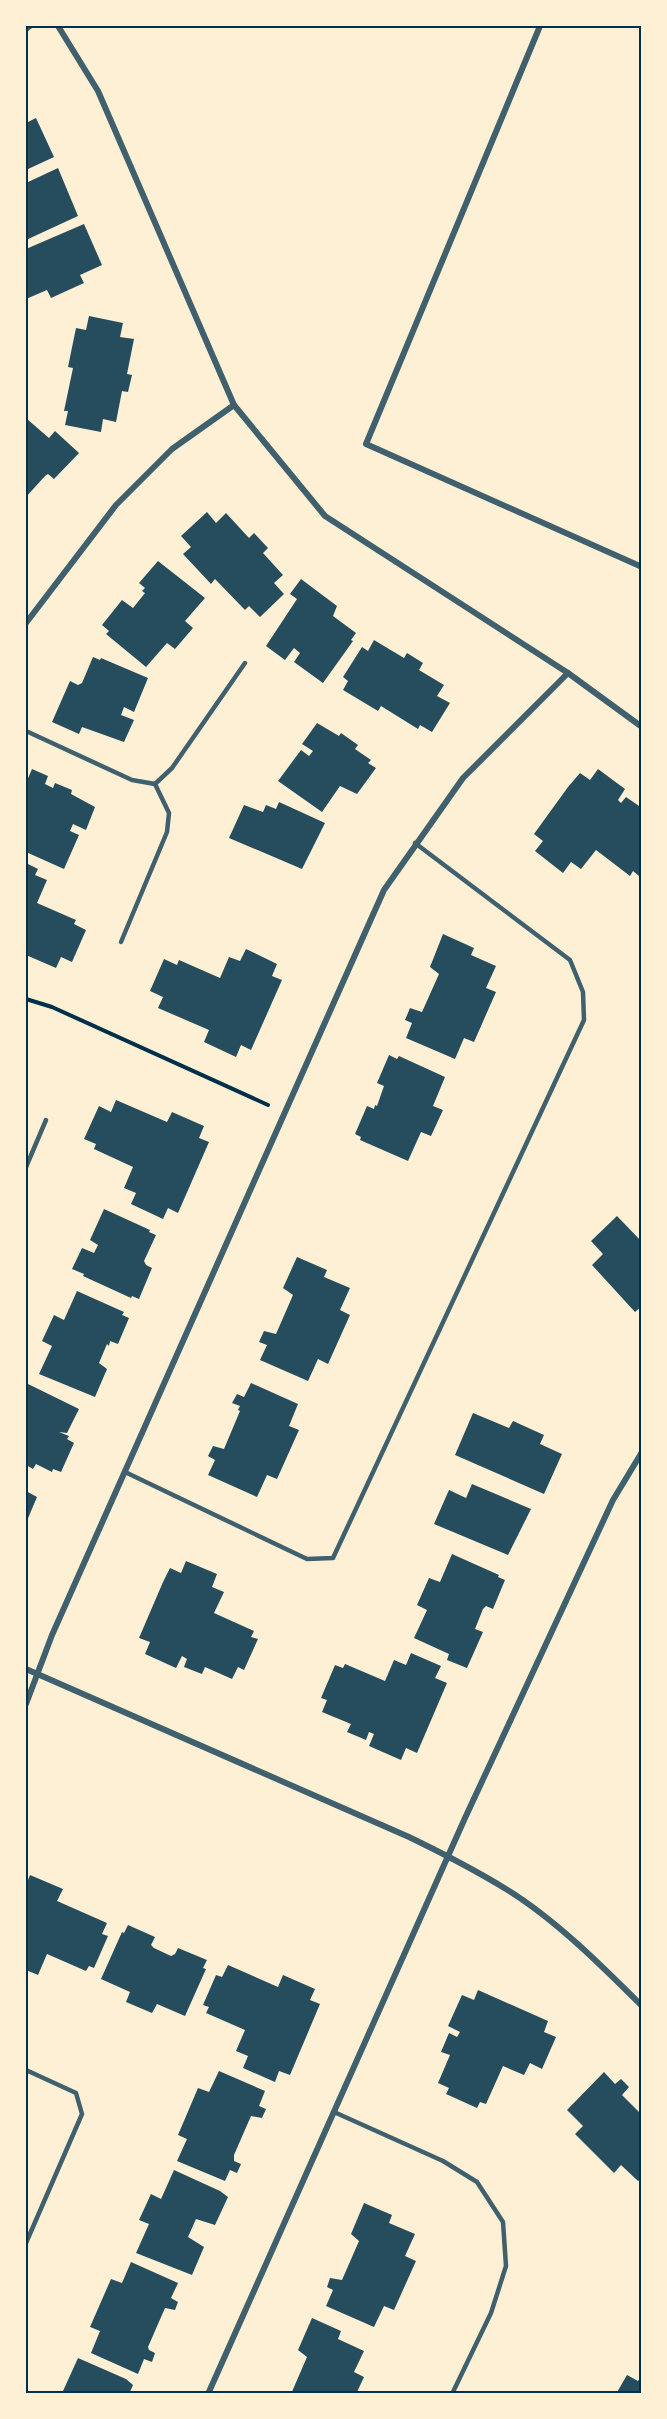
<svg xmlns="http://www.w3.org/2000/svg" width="667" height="2419" viewBox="0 0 667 2419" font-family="'Alegreya Sans',sans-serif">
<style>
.building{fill:#264d5e}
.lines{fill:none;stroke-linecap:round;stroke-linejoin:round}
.path{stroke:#003049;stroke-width:4}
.service{stroke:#3f606c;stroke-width:4.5}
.minor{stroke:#3f606c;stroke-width:6}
.neatline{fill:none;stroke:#003049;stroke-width:2}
</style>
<rect width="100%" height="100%" fill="#fdf0d5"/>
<g class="building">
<polygon points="36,118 54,157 26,170 26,123"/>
<polygon points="58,168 78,216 26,240 26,183"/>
<polygon points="84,224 102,265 80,275 84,283 51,298 47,290 26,299 26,249"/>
<polygon points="89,316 123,323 120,337 134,339 127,374 132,375 128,392 122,391 116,422 103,419 101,432 65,425 68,411 64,411 73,368 68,367 76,328 86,330"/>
<polygon points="27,419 49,438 55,431 79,453 54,479 48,474 45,476 26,497"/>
<polygon points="207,512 216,523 226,513 249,538 254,533 268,548 263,553 283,575 274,583 284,594 260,617 249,606 245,610 215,579 211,584 183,554 191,547 181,536"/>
<polygon points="158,561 205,598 185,621 193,628 175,649 167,643 146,667 106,634 109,631 102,625 122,600 133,608 145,593 142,591 145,588 139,583"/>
<polygon points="301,579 337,606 333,616 356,633 351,640 353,641 323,683 294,662 300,653 294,648 285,660 266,646 297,599 290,594"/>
<polygon points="374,640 404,658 407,653 423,663 419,670 444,685 437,696 450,703 432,732 420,725 418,729 381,706 378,711 343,690 348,681 343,677 362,647 368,651"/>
<polygon points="93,657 100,660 101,658 148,678 134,712 124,707 121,715 134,720 124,742 82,727 79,734 52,722 70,681 78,685 82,683"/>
<polygon points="317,723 339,736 341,733 358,745 355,749 371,760 368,763 376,768 357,794 340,786 322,812 278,781 301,750 309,756 313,751 302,744"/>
<polygon points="32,769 48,776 45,784 53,788 55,783 72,790 71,794 95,807 86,830 73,824 70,831 79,835 64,869 26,852 26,783"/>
<polygon points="598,769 625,789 618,800 621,803 626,797 642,808 639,816 642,818 642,873 639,876 633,871 630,876 596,850 581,869 571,862 563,873 535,851 543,841 534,834 568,787 580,773 590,780"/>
<polygon points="279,802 325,823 302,869 229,838 244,805 263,812 266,805 276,809"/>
<polygon points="26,863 38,869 35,875 47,880 37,903 76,920 74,924 86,930 72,962 61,957 56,968 26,955"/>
<polygon points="443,934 474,948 471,955 496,966 486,988 496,992 474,1042 464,1038 455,1059 406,1038 412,1023 405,1020 410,1008 422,1012 439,974 430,967"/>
<polygon points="246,949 277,964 272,976 282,980 251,1050 241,1045 236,1057 204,1042 209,1030 158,1008 163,997 150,991 164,959 177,965 179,960 220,978 229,957 240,961"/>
<polygon points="389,1055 397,1059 399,1056 445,1077 433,1106 443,1110 431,1136 421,1132 408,1161 360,1140 361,1137 355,1134 367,1106 374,1109 375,1105 377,1106 384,1086 377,1083"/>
<polygon points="116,1100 167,1122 172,1112 204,1126 199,1138 209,1142 178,1213 168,1208 163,1219 131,1204 136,1193 124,1188 133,1167 94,1149 96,1144 84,1139 99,1106 111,1112"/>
<polygon points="104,1209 150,1230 149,1232 156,1235 144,1261 146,1265 152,1268 139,1299 132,1296 131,1298 83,1276 84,1274 72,1269 82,1248 94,1253 98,1245 90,1240"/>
<polygon points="617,1216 642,1242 642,1306 635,1312 592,1265 603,1254 591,1241"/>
<polygon points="297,1257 327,1270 324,1277 350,1288 340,1310 350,1315 328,1364 318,1359 308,1381 260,1360 267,1345 259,1342 264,1331 276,1334 293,1295 283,1288"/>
<polygon points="77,1291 124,1312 122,1315 129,1318 118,1344 110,1341 109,1346 107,1344 99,1363 107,1369 95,1397 39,1374 52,1346 42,1341 54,1315 64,1320"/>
<polygon points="26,1383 79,1409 67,1433 59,1432 69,1436 67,1439 74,1443 61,1472 53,1469 52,1472 36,1464 33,1469 26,1465"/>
<polygon points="251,1383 298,1404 289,1426 299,1430 277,1479 267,1475 257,1497 208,1475 215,1460 208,1456 213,1446 224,1449 240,1411 238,1410 240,1406 232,1403 237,1394 244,1397"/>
<polygon points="473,1413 509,1428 513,1421 544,1435 540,1444 562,1454 544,1494 455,1455"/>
<polygon points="472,1484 531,1509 508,1555 434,1524 449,1490 466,1498"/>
<polygon points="26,1491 37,1497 26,1523"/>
<polygon points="452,1554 499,1575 498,1577 505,1580 493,1609 486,1606 483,1609 475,1629 483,1632 467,1668 447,1660 449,1654 414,1638 427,1610 417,1605 429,1578 440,1582"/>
<polygon points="186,1561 217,1574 212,1587 224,1592 214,1613 254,1631 251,1637 258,1639 244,1670 238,1667 232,1679 205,1667 202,1674 184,1667 187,1659 182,1656 176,1668 145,1654 150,1642 139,1638 163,1582 170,1568 181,1573"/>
<polygon points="411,1653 441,1666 435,1678 447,1683 417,1753 406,1748 401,1760 369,1746 374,1734 369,1732 366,1740 347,1732 351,1724 322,1712 327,1700 321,1698 335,1665 343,1668 345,1664 385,1681 394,1660 406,1665"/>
<polygon points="30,1875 63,1889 57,1901 107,1923 102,1934 108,1936 94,1968 89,1966 86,1971 47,1954 38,1975 26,1970 26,1885"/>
<polygon points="128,1925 155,1937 151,1945 154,1948 171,1956 175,1954 178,1948 207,1960 203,1968 206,1969 185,2016 157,2004 152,2013 126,2002 130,1992 101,1979 122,1932 124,1933"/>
<polygon points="228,1965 278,1987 283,1975 315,1989 310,2000 320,2004 290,2075 279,2071 275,2082 243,2068 248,2056 236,2051 245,2030 206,2013 209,2007 203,2005 216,1975 222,1977"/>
<polygon points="478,1990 548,2021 544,2032 556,2037 542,2069 530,2063 524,2075 503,2066 486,2104 480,2102 477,2108 446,2094 449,2088 438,2083 450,2055 441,2052 449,2033 457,2037 460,2032 448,2026 462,1995 474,2000"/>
<polygon points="219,2071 265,2091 259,2106 266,2109 262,2118 251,2116 234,2155 234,2161 241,2164 237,2173 230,2170 225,2181 177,2161 187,2139 178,2135 198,2088 209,2092"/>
<polygon points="604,2072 615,2084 621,2079 629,2087 622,2095 642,2115 642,2178 638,2181 621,2165 614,2173 575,2134 583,2126 567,2110"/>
<polygon points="174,2170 220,2191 228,2197 215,2225 196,2219 188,2237 204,2247 192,2275 136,2253 149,2224 139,2220 151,2194 161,2199"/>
<polygon points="364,2203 392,2215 389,2223 415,2234 405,2256 416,2261 394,2310 384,2306 374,2327 326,2306 333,2290 327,2287 330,2278 342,2280 359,2241 351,2234"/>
<polygon points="131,2262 178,2283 171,2298 178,2302 175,2310 165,2308 148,2347 149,2350 155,2353 152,2362 144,2359 138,2374 91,2353 100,2331 90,2327 111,2279 122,2283"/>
<polygon points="312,2318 341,2331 338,2339 364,2351 354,2372 364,2377 356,2394 291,2394 307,2357 298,2350"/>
<polygon points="78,2358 126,2379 133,2385 129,2394 68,2394 63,2391"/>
<polygon points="627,2375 638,2381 642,2375 642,2394 616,2394"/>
</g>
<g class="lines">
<polyline class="path" points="26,999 52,1007 268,1105"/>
<g class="service">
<polyline points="26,30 31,26"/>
<polyline points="26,731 132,780 155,784 172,768 245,663"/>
<polyline points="121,942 167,832 169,813 155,784"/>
<polyline points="26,1167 46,1120"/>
<polyline points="125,1472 307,1559 333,1558 584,1020 583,992 570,960 415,843"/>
<polyline points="26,2070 76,2093 82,2114 26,2243"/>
<polyline points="334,2112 443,2161 477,2182 503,2222 506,2266 491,2313 452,2394"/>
</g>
<g class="minor">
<polyline points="58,26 98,91 234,405 325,516 568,673 642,727"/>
<polyline points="540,26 366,444 642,567"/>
<polyline points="26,623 116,505 172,449 234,405"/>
<path d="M26,1669l383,168c33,16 66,33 97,52 49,30 96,77 136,117"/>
<polyline points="26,1704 52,1635 384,890 463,778 568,673"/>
<polyline points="208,2394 465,1818 613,1500 642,1452"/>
</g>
</g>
<rect width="667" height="2419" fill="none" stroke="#fdf0d5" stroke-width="54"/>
<rect x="27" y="27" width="613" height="2365" class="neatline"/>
</svg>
